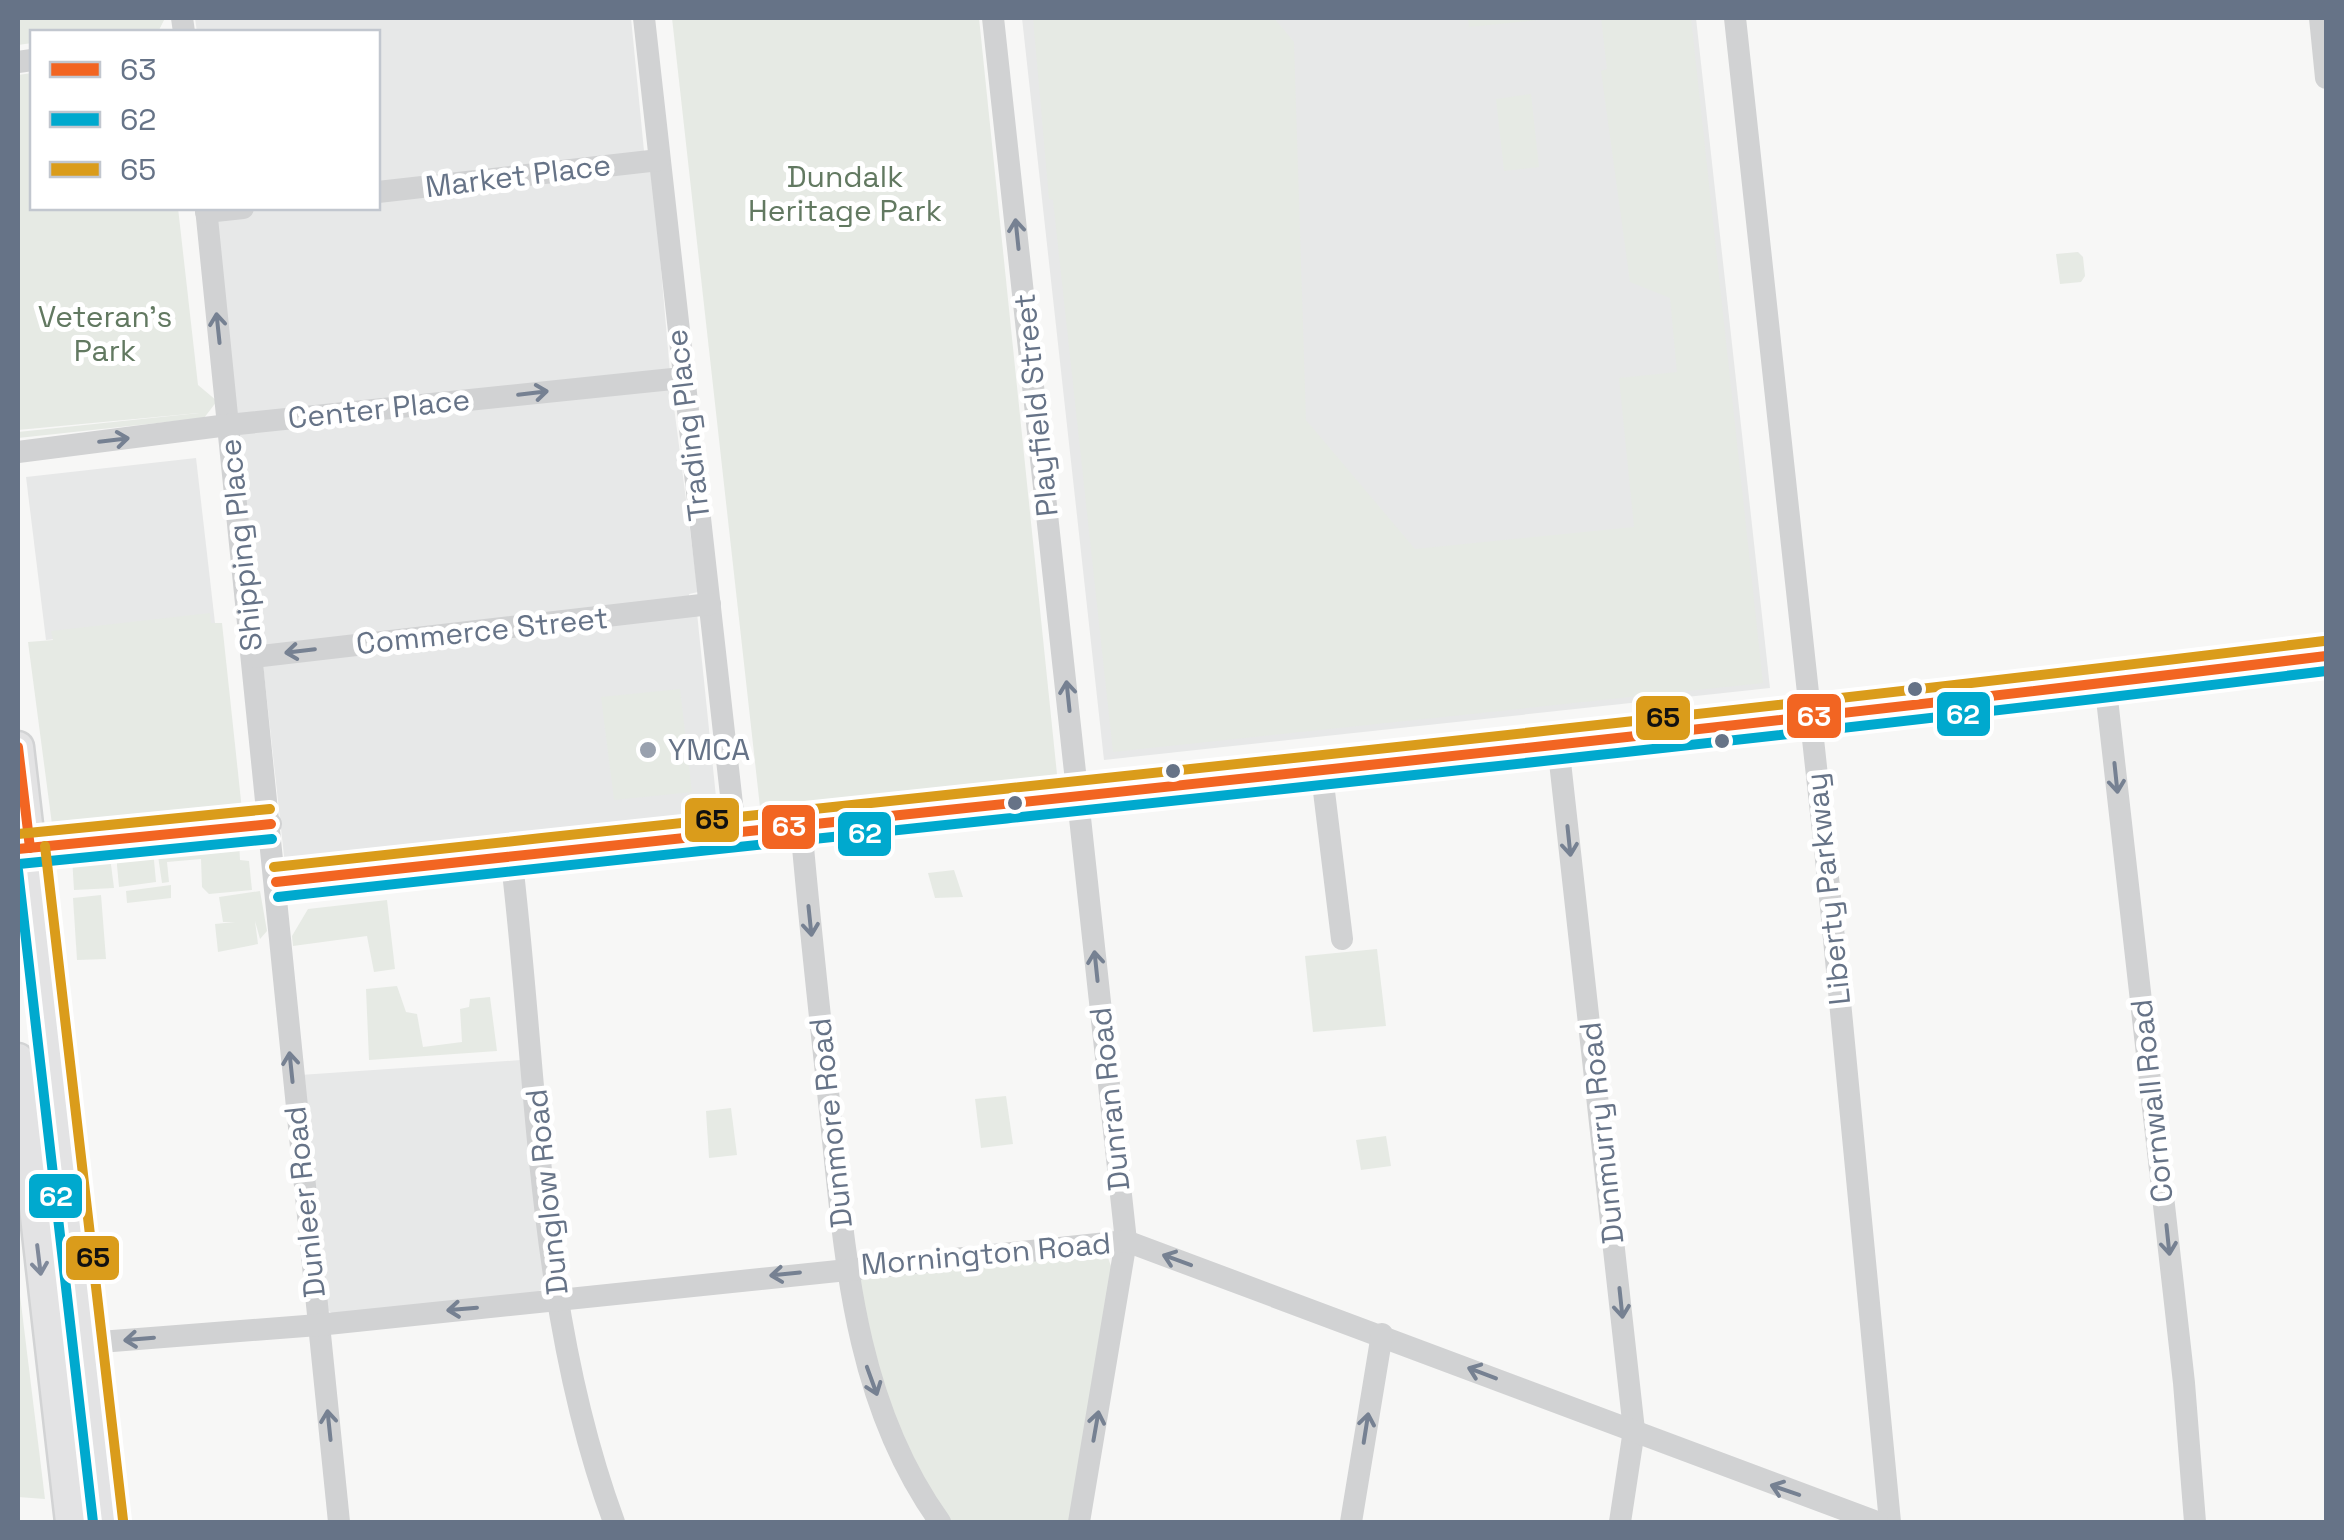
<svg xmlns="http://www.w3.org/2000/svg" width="2344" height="1540" viewBox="0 0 2344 1540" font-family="'Space Grotesk',sans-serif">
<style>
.built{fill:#e7e8e8}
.green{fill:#e6eae4}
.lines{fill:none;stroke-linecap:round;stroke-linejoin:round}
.major-casing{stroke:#d2d3d4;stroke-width:35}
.minor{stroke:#d1d2d3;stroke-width:22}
.major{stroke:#e3e3e4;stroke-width:30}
.bus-1-casing{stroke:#fff;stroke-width:18}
.bus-2-casing{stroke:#fff;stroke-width:18}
.bus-3-casing{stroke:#fff;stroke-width:18}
.bus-1{stroke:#f26522;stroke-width:10}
.bus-2{stroke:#00a9ce;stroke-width:10}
.bus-3{stroke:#da9c1b;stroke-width:10}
.oneway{stroke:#768192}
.oneway2{stroke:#7f899a}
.bus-dot{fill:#667387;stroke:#fff;stroke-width:4}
.poi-dot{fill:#99a1ae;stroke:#fff;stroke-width:4}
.labels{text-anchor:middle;stroke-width:10;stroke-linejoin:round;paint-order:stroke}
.street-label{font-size:30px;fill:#667387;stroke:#fff}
.park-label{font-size:30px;fill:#627961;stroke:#fff}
.poi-label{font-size:30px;fill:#667387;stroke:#fff;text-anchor:start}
.line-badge{stroke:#fff;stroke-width:4}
.badge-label{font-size:28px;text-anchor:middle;font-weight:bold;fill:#fff}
.pale-badge-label{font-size:28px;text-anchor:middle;font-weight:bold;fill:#111}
</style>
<rect width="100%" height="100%" fill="#f7f7f6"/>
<g class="built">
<polygon points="195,18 631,18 644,151 652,165 671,384 698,592 689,594 690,613 697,613 719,826 286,874 214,216 221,208 378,208 378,32 197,32"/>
<polygon points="1022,18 1696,18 1770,688 1104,760"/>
<polygon points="196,458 215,623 46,640 26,477"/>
<polygon points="521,1060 548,1283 537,1293 336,1316 323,1307 300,1075"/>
</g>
<g class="green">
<polygon points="18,18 165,18 158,32 32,32 32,43 18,45"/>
<polygon points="672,18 979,18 1058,784 761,816"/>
<polygon points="1033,18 1274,18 1294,42 1306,420 1415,549 1634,527 1619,378 1677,372 1670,298 1630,282 1601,71 1607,69 1601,18 1691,18 1763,683 1113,752 1053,200 1049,199"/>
<polygon points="1468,18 1557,18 1469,27"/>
<polygon points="32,73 32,208 178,208 198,385 217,401 204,418 18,438 18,432 199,413 18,430 18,75"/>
<polygon points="1531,94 1539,167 1504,171 1496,99"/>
<polygon points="2078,252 2083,257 2085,276 2081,282 2060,284 2056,254"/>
<polygon points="210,613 211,623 222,623 242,810 53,832 28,642 53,640 51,631"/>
<polygon points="680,689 692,792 614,800 601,697"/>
<polygon points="239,841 240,860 249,861 252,890 209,894 202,887 201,859 167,862 169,882 162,883 157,849"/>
<polygon points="153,850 156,882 119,887 116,854"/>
<polygon points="72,857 110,857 114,888 74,890"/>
<polygon points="954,870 963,897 935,898 928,873"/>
<polygon points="171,885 171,898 127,903 126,891"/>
<polygon points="260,891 267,931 260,939 255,921 258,944 218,952 215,924 235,922 223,922 219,897"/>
<polygon points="101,895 106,959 77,960 73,898"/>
<polygon points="387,900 395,969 374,972 367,936 293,946 292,936 308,909"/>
<polygon points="1377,949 1386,1026 1313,1032 1305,956"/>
<polygon points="397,986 406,1012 417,1014 423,1047 462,1042 460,1009 469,1007 470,999 490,997 497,1051 369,1060 366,989"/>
<polygon points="1006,1096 1013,1144 981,1148 975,1099"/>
<polygon points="731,1108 737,1155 709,1158 706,1111"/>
<polygon points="1386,1136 1391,1166 1361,1170 1356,1140"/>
<polygon points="1106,1252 1112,1269 1070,1522 950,1522 914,1471 872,1352 854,1274"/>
<polygon points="18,1279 45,1499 18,1497"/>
</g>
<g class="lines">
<defs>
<g id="major">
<polyline points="18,747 108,1522"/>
<polyline points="18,1059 71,1522"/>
</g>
</defs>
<use href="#major" class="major-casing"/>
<g class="minor">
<polyline points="182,18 184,32"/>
<polyline points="644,18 735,831"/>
<polyline points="993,18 1126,1241 1079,1522"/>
<polyline points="1735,18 1829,887 1890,1522"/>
<polyline points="2320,18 2326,78"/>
<polyline points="18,62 32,60"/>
<polyline points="378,192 659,160"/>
<polyline points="206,208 339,1522"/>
<polyline points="206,212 243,208"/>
<polyline points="18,452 228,425 682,378"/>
<polyline points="253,657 710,604"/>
<polyline points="2105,681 2184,1383 2195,1522"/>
<polyline points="1558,744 1634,1430 1620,1522"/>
<polyline points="1321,767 1342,939"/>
<path d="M801,824c8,96 19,191 29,287 15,143 23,290 110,411"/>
<polyline points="18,849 271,824"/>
<path d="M511,855c27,222 25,456 103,667"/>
<polyline points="276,882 1299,769 1838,716 2326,656"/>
<polyline points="49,1346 318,1325 1126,1241 1877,1522"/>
<polyline points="1351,1522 1382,1334"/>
</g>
<use href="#major" class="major"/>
<defs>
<g id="bus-1">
<polyline points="18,747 30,848"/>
<polyline points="18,849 271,824"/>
<path d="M276,882c683,-75 1368,-142 2050,-226"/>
</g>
<g id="bus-2">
<polyline points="19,864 272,839"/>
<polyline points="18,870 93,1522"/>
<path d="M278,897c683,-76 1367,-142 2048,-226"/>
</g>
<g id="bus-3">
<polyline points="18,834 270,809"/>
<polyline points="45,846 123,1520"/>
<path d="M274,867c684,-75 1368,-142 2050,-226"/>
</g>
</defs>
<use href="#bus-1" class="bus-1-casing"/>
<use href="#bus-2" class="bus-2-casing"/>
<use href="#bus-3" class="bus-3-casing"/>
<use href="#bus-1" class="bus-1"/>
<use href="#bus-2" class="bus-2"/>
<use href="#bus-3" class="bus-3"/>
</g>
<defs><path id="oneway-shaft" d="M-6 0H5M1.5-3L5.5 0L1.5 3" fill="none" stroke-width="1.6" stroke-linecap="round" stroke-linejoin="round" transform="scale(2.5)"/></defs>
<g class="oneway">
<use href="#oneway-shaft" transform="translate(1017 234) rotate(-96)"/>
<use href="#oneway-shaft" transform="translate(218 328) rotate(-96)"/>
<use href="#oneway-shaft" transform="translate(533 393) rotate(-7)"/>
<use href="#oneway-shaft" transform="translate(114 440) rotate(-7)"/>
<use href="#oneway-shaft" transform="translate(300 651) rotate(173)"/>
<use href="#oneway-shaft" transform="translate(1068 696) rotate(-96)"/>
<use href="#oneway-shaft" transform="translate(2116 778) rotate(84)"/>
<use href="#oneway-shaft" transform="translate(1569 841) rotate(84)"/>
<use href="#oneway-shaft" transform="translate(810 921) rotate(84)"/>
<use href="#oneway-shaft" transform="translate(1096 966) rotate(-96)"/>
<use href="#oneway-shaft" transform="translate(291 1067) rotate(-96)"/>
<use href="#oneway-shaft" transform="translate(2168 1240) rotate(84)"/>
<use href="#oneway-shaft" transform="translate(1177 1260) rotate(-160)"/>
<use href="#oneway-shaft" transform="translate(785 1274) rotate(174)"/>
<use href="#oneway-shaft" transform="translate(1621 1303) rotate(84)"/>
<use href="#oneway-shaft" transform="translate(462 1309) rotate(175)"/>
<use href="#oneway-shaft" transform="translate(139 1339) rotate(175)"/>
<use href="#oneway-shaft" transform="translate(1482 1373) rotate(-159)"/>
<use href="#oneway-shaft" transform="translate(872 1381) rotate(70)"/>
<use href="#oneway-shaft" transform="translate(329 1425) rotate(-96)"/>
<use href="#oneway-shaft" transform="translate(1096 1426) rotate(-80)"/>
<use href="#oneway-shaft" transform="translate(1366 1428) rotate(-81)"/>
<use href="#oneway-shaft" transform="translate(1785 1490) rotate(-161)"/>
</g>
<use class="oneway2" href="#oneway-shaft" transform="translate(39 1260) rotate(83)"/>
<g class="bus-dot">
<circle cx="1915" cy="689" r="9"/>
<circle cx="1722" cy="741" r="9"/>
<circle cx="1173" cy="771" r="9"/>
<circle cx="1015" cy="803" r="9"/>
</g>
<circle class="poi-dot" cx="648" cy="750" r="10"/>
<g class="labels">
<g class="street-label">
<text transform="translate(518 176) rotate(-7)" y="10">Market Place</text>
<text transform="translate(1036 405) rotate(-96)" y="10">Playfield Street</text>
<text transform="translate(379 409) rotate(-6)" y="10">Center Place</text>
<text transform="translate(688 425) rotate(-97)" y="10">Trading Place</text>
<text transform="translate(241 545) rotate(-96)" y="10">Shipping Place</text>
<text transform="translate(482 631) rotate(-6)" y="10">Commerce Street</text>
<text transform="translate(1828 889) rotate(-96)" y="10">Liberty Parkway</text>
<text transform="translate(1110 1099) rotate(-96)" y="10">Dunran Road</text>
<text transform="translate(2152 1101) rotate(-96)" y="10">Cornwall Road</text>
<text transform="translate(831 1123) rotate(-96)" y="10">Dunmore Road</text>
<text transform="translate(1602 1133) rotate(-96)" y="10">Dunmurry Road</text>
<text transform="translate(547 1192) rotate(-96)" y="10">Dunglow Road</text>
<text transform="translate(305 1202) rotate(-96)" y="10">Dunleer Road</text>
<text transform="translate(986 1254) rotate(-5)" y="10">Mornington Road</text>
</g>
<g class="park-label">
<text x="845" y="187">Dundalk<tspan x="845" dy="34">Heritage Park</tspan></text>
<text x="105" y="327">Veteran's<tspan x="105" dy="34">Park</tspan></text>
</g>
<g class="poi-label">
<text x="668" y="760">YMCA</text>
</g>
</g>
<g class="line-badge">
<rect x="1935" y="690" width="57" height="48" rx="10" fill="#00a9ce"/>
<rect x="1785" y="692" width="58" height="48" rx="10" fill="#f26522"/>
<rect x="1634" y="694" width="58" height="48" rx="10" fill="#da9c1b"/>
<rect x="683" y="796" width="58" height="48" rx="10" fill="#da9c1b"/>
<rect x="760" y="803" width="57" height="48" rx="10" fill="#f26522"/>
<rect x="836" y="810" width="57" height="48" rx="10" fill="#00a9ce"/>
<rect x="27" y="1172" width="57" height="48" rx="10" fill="#00a9ce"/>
<rect x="64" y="1234" width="57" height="48" rx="10" fill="#da9c1b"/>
</g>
<g class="badge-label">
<text x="1963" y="724">62</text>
<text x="1814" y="726">63</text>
<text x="789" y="836">63</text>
<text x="865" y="843">62</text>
<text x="56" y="1206">62</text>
</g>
<g class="pale-badge-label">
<text x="1663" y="727">65</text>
<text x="712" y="829">65</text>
<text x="93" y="1267">65</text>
</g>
<rect width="2344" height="1540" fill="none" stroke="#667387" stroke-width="40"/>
<rect x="30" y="30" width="350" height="180" fill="#ffffff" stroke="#c2c7cf" stroke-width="2.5"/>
<rect x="50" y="62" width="50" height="15" fill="#f26522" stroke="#c2c7cf" stroke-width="2.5"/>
<text x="120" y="80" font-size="30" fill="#667387">63</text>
<rect x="50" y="112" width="50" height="15" fill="#00a9ce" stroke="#c2c7cf" stroke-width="2.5"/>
<text x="120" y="130" font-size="30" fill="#667387">62</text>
<rect x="50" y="162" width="50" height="15" fill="#da9c1b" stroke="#c2c7cf" stroke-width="2.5"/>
<text x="120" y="180" font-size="30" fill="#667387">65</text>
</svg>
